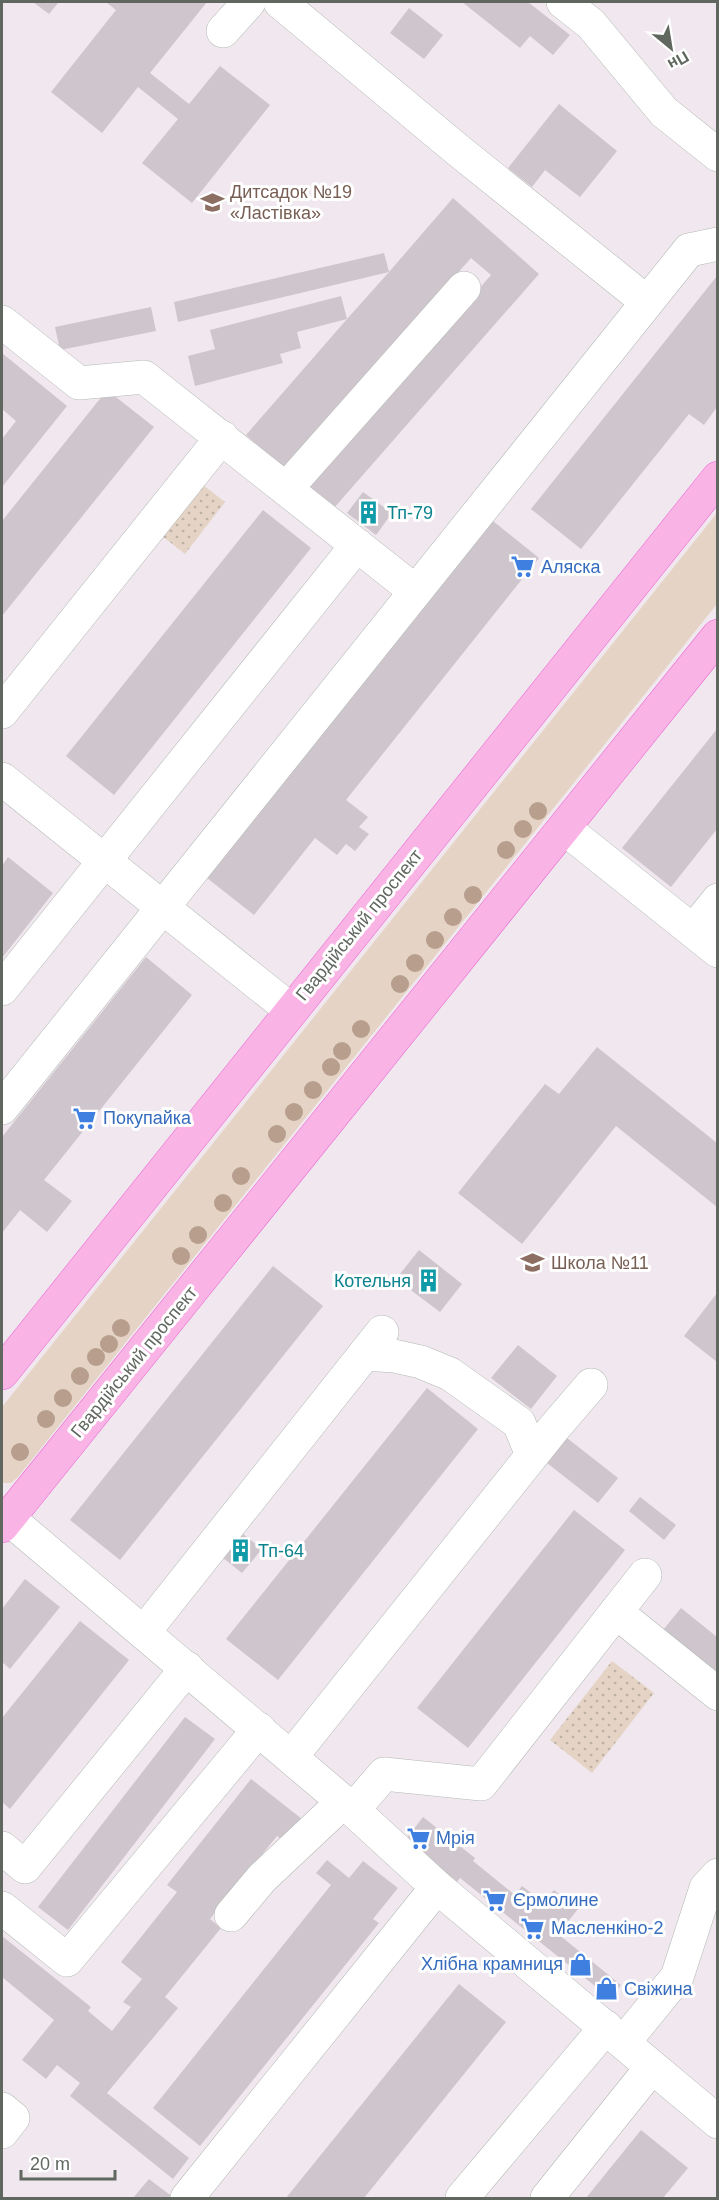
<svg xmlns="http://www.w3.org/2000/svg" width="719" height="2200" font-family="Helvetica,sans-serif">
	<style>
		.green { fill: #e5d4c6 }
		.park { fill: url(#park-dots) }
		.building { fill: #cec6cc }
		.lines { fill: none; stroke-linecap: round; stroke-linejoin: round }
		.minor-casing { stroke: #b3b9b3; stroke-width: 34 }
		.major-casing { stroke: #e968d3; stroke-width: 34 }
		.minor { stroke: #fff; stroke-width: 33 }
		.major { stroke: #fab3e5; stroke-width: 33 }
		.tree { fill: #b79e8d }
		.labels { text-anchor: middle; stroke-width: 6; stroke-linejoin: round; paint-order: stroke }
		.education-label { font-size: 18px; fill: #785e54; stroke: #fff; text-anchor: start }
		.culture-label { font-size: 18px; fill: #0d838f; stroke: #fff; text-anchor: start }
		.shop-label { font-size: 18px; fill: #366cbe; stroke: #fff; text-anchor: start }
		.street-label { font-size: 18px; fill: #5f675f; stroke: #fff }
	</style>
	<defs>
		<pattern id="park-dots" width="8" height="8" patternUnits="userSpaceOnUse" patternTransform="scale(1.5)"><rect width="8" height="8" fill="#e5d4c6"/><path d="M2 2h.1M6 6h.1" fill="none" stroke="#bdb0a4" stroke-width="1.8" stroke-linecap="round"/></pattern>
	</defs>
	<rect width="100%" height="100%" fill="#f0e8ee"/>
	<path class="green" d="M717,513V604L18,1477L11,1483H2V1407Z"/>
	<g class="park">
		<path d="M203,485L225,502L185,554L162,536Z"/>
		<path d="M612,1661L654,1693L592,1773L550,1740Z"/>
	</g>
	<g class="building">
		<path d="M33,2H59L49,14Z"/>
		<path d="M106,2H207L150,73L189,104L220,66L270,105L192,203L142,163L178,119L138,87L102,133L51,92L116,10Z"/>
		<path d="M462,2H528L570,35L553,55L530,36L520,48Z"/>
		<path d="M409,8L443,35L424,59L390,33Z"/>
		<path d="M559,104L617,151L580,197L545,170L532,187L508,168Z"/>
		<path d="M453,198L539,274L334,508L307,485L491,275L471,258L285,469L246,435L347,319L297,332L301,348L280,354L283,363L195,386L188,356L215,349L210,330L341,296L347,319L389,272L178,322L174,302L384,253L389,272Z"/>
		<path d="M717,276V407L704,425L689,414L581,549L531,509Z"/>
		<path d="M151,307L156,331L60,350L55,327Z"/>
		<path d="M2,353L67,406L2,487V439L16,421L2,409Z"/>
		<path d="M107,390L154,427L2,616V521Z"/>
		<path d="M363,492L392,513L376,535L347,513Z"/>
		<path d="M263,510L311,548L114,795L66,756Z"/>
		<path d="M493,521L539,558L346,800L368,817L359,827L369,834L355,851L346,844L337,855L315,838L254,915L207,878Z"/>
		<path d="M717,729V829L671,887L622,848Z"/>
		<path d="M8,857L53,893L2,958V866Z"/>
		<path d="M146,957L192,995L44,1180L72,1201L47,1232L20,1210L2,1233V1137Z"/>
		<path d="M597,1047L717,1143V1207L616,1126L522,1244L458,1193L545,1084L559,1094Z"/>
		<path d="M419,1250L462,1284L440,1312L396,1279Z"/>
		<path d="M273,1266L323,1306L120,1560L70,1520Z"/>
		<path d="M717,1293V1362L684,1336Z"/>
		<path d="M518,1345L557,1376L531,1409L491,1378Z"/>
		<path d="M427,1388L478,1429L278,1680L226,1639Z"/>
		<path d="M567,1438L618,1478L598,1503L547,1463Z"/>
		<path d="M640,1497L676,1525L664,1540L629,1511Z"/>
		<path d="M574,1510L625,1550L468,1748L417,1708Z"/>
		<path d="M237,1529L262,1549L242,1573L218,1554Z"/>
		<path d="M25,1579L60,1607L10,1669L2,1662V1609Z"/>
		<path d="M681,1608L717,1637V1673L663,1630Z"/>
		<path d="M80,1621L129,1660L10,1809L2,1802V1718Z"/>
		<path d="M185,1717L215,1739L68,1930L38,1907Z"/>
		<path d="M251,1779L307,1823L289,1845L277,1836L210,1919L221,1928L165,1997L178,2008L107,2093L189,2158L173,2179L70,2096L80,2083L57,2065L46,2079L22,2060L54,2020L2,1977V1936L91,2007L88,2011L112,2031L131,2007L123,2002L142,1979L121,1962L177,1892L167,1885Z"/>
		<path d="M423,1817L475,1858L473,1861L515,1895L522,1886L543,1902L554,1890L578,1909L558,1934L621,1985L610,1998L460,1878L451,1889L400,1847Z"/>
		<path d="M327,1860L349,1878L363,1861L398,1888L373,1919L379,1923L200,2146L153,2108L331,1885L316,1873Z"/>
		<path d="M459,1984L506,2022L364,2198H286Z"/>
		<path d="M641,2130L688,2168L663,2198H586Z"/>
		<path d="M149,2179L174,2198H133Z"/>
	</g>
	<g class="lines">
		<defs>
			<g id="minor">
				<path d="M280,2L459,151L647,302"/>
				<path d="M563,2L591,24L664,112L718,155"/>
				<path d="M223,31L249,2"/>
				<path d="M2,322L79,383L144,377L415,591"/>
				<path d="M286,489L464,288"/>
				<path d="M2,712L222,437"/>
				<path d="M2,779L291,1010"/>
				<path d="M564,828L693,931L718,900"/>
				<path d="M693,931L718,951"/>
				<path d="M2,989L357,545"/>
				<path d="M2,1108L689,250L718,244"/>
				<path d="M365,1354L394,1356L421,1362L450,1374L519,1423L532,1455"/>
				<path d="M8,1518L353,1810L437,1887L718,2122"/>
				<path d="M616,1612L718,1694"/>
				<path d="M144,1632L382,1332"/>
				<path d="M291,1757L554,1428L591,1385"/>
				<path d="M353,1810L384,1774L481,1784L645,1575"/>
				<path d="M2,1848L25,1867L187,1668"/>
				<path d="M2,1908L67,1960L259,1729"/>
				<path d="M231,1915L262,1878L343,1802"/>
				<path d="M624,2042L677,1977L706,1888L718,1875"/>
				<path d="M2,2109L13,2118L2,2132"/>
				<path d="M187,2198L437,1887"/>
				<path d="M462,2198L606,2027"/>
				<path d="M547,2198L652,2067"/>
			</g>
			<g id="major">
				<path d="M2,1373L718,478"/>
				<path d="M2,1526L718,636"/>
			</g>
		</defs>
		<use href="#minor" class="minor-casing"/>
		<use href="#major" class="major-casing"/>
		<use href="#minor" class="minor"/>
		<use href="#major" class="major"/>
	</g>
	<g class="tree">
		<circle cx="538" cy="811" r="9"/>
		<circle cx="523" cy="829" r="9"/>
		<circle cx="506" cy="850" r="9"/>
		<circle cx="473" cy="895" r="9"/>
		<circle cx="453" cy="917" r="9"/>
		<circle cx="435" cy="940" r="9"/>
		<circle cx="415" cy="963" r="9"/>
		<circle cx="400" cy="984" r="9"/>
		<circle cx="361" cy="1029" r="9"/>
		<circle cx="342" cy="1051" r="9"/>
		<circle cx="331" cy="1067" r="9"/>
		<circle cx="313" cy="1090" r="9"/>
		<circle cx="294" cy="1112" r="9"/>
		<circle cx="277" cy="1134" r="9"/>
		<circle cx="241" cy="1176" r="9"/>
		<circle cx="223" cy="1203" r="9"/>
		<circle cx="198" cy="1235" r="9"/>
		<circle cx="181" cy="1256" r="9"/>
		<circle cx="121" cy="1328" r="9"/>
		<circle cx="109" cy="1344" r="9"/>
		<circle cx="96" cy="1357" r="9"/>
		<circle cx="80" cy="1376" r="9"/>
		<circle cx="63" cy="1398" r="9"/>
		<circle cx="46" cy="1419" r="9"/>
		<circle cx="20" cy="1452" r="9"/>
	</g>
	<defs>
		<symbol id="school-bare" viewBox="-9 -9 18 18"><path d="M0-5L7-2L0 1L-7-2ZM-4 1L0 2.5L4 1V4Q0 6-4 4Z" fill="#8d6e63" stroke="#fff" stroke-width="2.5" paint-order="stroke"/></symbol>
		<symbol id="building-bare" viewBox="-9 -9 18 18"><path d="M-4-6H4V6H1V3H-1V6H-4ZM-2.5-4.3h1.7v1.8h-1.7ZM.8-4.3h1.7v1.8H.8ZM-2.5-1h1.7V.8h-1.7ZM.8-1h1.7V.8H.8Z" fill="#0f9aa8" stroke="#fff" stroke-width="2.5" paint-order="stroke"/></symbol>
		<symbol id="supermarket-bare" viewBox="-9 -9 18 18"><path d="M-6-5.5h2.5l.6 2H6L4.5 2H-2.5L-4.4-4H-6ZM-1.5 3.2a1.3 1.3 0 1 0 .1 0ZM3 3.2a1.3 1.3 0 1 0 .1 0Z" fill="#3f7fe0" stroke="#fff" stroke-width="2.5" paint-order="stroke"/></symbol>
		<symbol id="shop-bare" viewBox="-9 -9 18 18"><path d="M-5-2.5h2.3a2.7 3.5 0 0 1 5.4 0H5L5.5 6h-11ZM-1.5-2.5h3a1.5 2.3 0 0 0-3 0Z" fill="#3f7fe0" stroke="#fff" stroke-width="2.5" paint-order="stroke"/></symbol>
	</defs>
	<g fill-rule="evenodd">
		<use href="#school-bare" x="196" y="186" width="33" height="33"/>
		<use href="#building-bare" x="352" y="496" width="33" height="33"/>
		<use href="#supermarket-bare" x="506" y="550" width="33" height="33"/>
		<use href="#supermarket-bare" x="68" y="1102" width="33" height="33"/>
		<use href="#school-bare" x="516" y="1246" width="33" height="33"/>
		<use href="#building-bare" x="412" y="1264" width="33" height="33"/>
		<use href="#building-bare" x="224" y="1534" width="33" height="33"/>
		<use href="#supermarket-bare" x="402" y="1822" width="33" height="33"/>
		<use href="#supermarket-bare" x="478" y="1884" width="33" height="33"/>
		<use href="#supermarket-bare" x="516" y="1912" width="33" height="33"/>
		<use href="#shop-bare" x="564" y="1948" width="33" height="33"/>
		<use href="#shop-bare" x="590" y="1972" width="33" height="33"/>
	</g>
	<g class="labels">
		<g class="education-label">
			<text x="230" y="198">Дитсадок №19<tspan x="230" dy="21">«Ластівка»</tspan></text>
			<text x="551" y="1269">Школа №11</text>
		</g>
		<g class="culture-label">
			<text x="387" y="519">Тп-79</text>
			<text x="411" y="1287" text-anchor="end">Котельня</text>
			<text x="258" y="1557">Тп-64</text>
		</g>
		<g class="shop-label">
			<text x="541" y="573">Аляска</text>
			<text x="103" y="1124">Покупайка</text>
			<text x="436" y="1844">Мрія</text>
			<text x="513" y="1906">Єрмолине</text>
			<text x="551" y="1934">Масленкіно-2</text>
			<text x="563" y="1970" text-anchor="end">Хлібна крамниця</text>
			<text x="624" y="1995">Свіжина</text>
		</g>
		<g class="street-label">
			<text transform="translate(359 925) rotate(-51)" y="6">Гвардійський проспект</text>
			<text transform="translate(134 1362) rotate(-51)" y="6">Гвардійський проспект</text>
		</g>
	</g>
	<rect width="719" height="2200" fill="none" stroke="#5f675f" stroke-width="6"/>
	<g transform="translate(671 48) rotate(150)" stroke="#ffffff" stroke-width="4.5" paint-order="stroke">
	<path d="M0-4.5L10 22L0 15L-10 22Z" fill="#5f675f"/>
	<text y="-9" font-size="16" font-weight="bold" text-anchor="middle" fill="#5f675f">Пн</text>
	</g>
	<path d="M21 2170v9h94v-9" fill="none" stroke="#5f675f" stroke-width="3"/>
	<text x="30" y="2170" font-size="18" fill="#5f675f" stroke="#ffffff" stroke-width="4.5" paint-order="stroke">20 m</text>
</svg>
